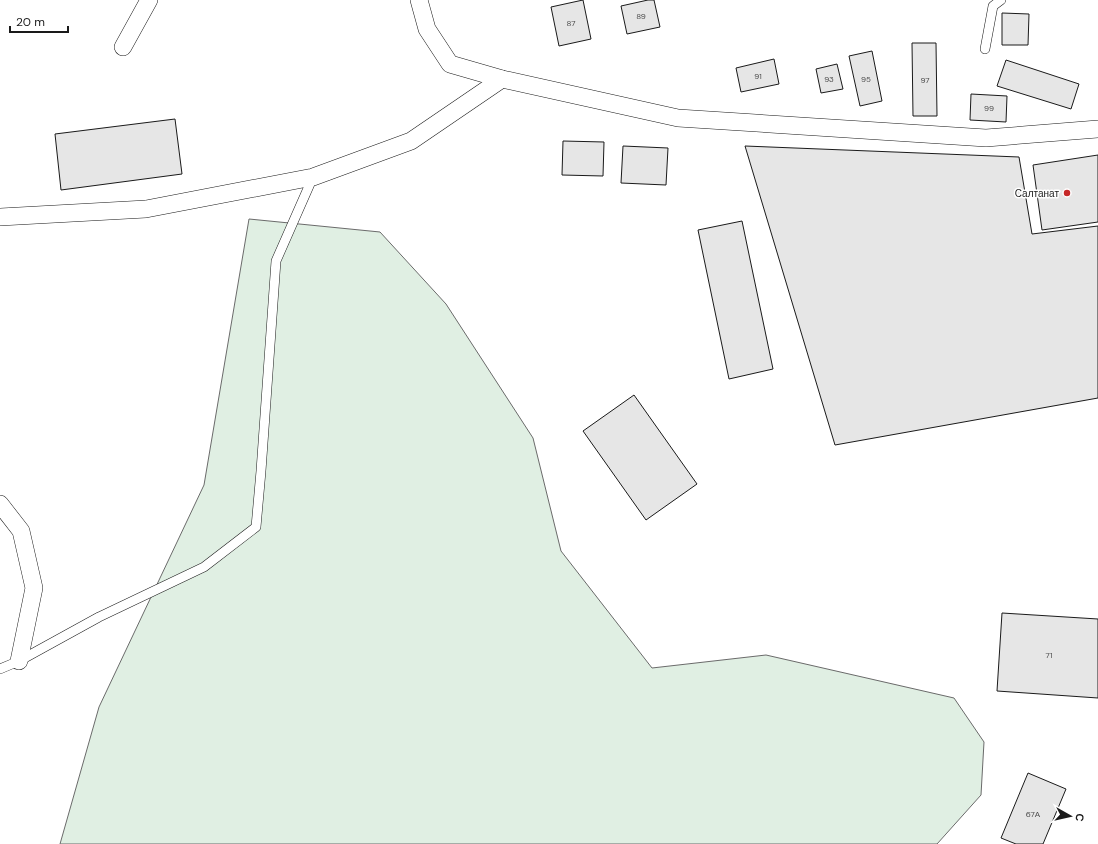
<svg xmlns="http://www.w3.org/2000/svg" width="1098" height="844" font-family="'DM Sans',sans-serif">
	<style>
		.green { fill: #e0efe3; stroke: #6a6a6a }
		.building { fill: #e6e6e6; stroke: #1a1a1a }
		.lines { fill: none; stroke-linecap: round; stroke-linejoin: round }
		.lane-casing { stroke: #1a1a1a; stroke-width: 10 }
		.street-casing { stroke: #1a1a1a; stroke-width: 18 }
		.lane { stroke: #fff; stroke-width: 9 }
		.street { stroke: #fff; stroke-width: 17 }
		.poi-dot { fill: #c62828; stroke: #fff; stroke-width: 1.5 }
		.labels { text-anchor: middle; stroke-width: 3; stroke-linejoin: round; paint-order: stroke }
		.number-label { font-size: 8px; fill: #4d4d4d }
		.poi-label { font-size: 10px; fill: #1a1a1a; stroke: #fff; text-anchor: end }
	</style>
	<rect width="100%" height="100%" fill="#fff"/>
	<path class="green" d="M249,219L380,232L446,304L533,438L561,551L652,668L766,655L954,698L984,742L981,795L937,844H60L99,707L204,485Z"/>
	<g class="building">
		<path d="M583,0L591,39L559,46L551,7Z"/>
		<path d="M648,0H654L660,27L627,34L621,6Z"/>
		<path d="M1002,13L1029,14L1028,45H1002Z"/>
		<path d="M912,43H936L937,116H913Z"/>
		<path d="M872,51L882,101L860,106L849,56Z"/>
		<path d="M774,59L779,84L741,92L736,68Z"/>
		<path d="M1006,60L1079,84L1071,109L997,86Z"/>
		<path d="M837,64L843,89L821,93L816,69Z"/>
		<path d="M971,94L1007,96L1006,122L970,120Z"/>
		<path d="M175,119L182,174L61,190L55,134Z"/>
		<path d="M563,141L604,142L603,176L562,175Z"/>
		<path d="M623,146L668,148L666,185L621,183Z"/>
		<path d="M745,146L1019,157L1032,234L1098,226V398L835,445Z"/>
		<path d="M1098,155V222L1042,230L1033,165Z"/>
		<path d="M742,221L773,369L729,379L698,230Z"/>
		<path d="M634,395L697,484L646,520L583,431Z"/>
		<path d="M1002,613L1098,619V698L997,691Z"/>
		<path d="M1028,773L1066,789L1043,844H1016L1001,838Z"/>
	</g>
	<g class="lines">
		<defs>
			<g id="lane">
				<path d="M985,49L993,6L1001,0"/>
				<path d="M0,669L19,661L99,617L204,567L256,527L261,471L276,261L313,177"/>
			</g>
			<g id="street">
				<path d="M419,0L427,29L450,64L502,79L678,118L986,138L1098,129"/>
				<path d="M123,47L149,0"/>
				<path d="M0,217L146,209L313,177L411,141L502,79"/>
				<path d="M0,504L21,531L34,588L19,661"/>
			</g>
		</defs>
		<use href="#lane" class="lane-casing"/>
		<use href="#street" class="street-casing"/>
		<use href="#lane" class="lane"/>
		<use href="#street" class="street"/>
	</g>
	<circle class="poi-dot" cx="1067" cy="193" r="4"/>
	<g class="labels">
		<g class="number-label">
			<text x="641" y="19">89</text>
			<text x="571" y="26">87</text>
			<text x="758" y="79">91</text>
			<text x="829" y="82">93</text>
			<text x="866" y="82">95</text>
			<text x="925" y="83">97</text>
			<text x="989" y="111">99</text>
			<text x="1049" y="658">71</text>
			<text x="1033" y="817">67А</text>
		</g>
		<g class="poi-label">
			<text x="1059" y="197">Салтанат</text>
		</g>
	</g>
	<g transform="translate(1070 816) rotate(98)" stroke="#ffffff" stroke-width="3" paint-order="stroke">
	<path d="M0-3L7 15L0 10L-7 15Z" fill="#1a1a1a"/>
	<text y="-6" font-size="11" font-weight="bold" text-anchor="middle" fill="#1a1a1a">С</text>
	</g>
	<path d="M10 26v6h58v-6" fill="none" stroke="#1a1a1a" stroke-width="2"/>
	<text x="16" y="26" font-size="12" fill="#1a1a1a" stroke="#ffffff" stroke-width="3" paint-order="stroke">20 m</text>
</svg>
